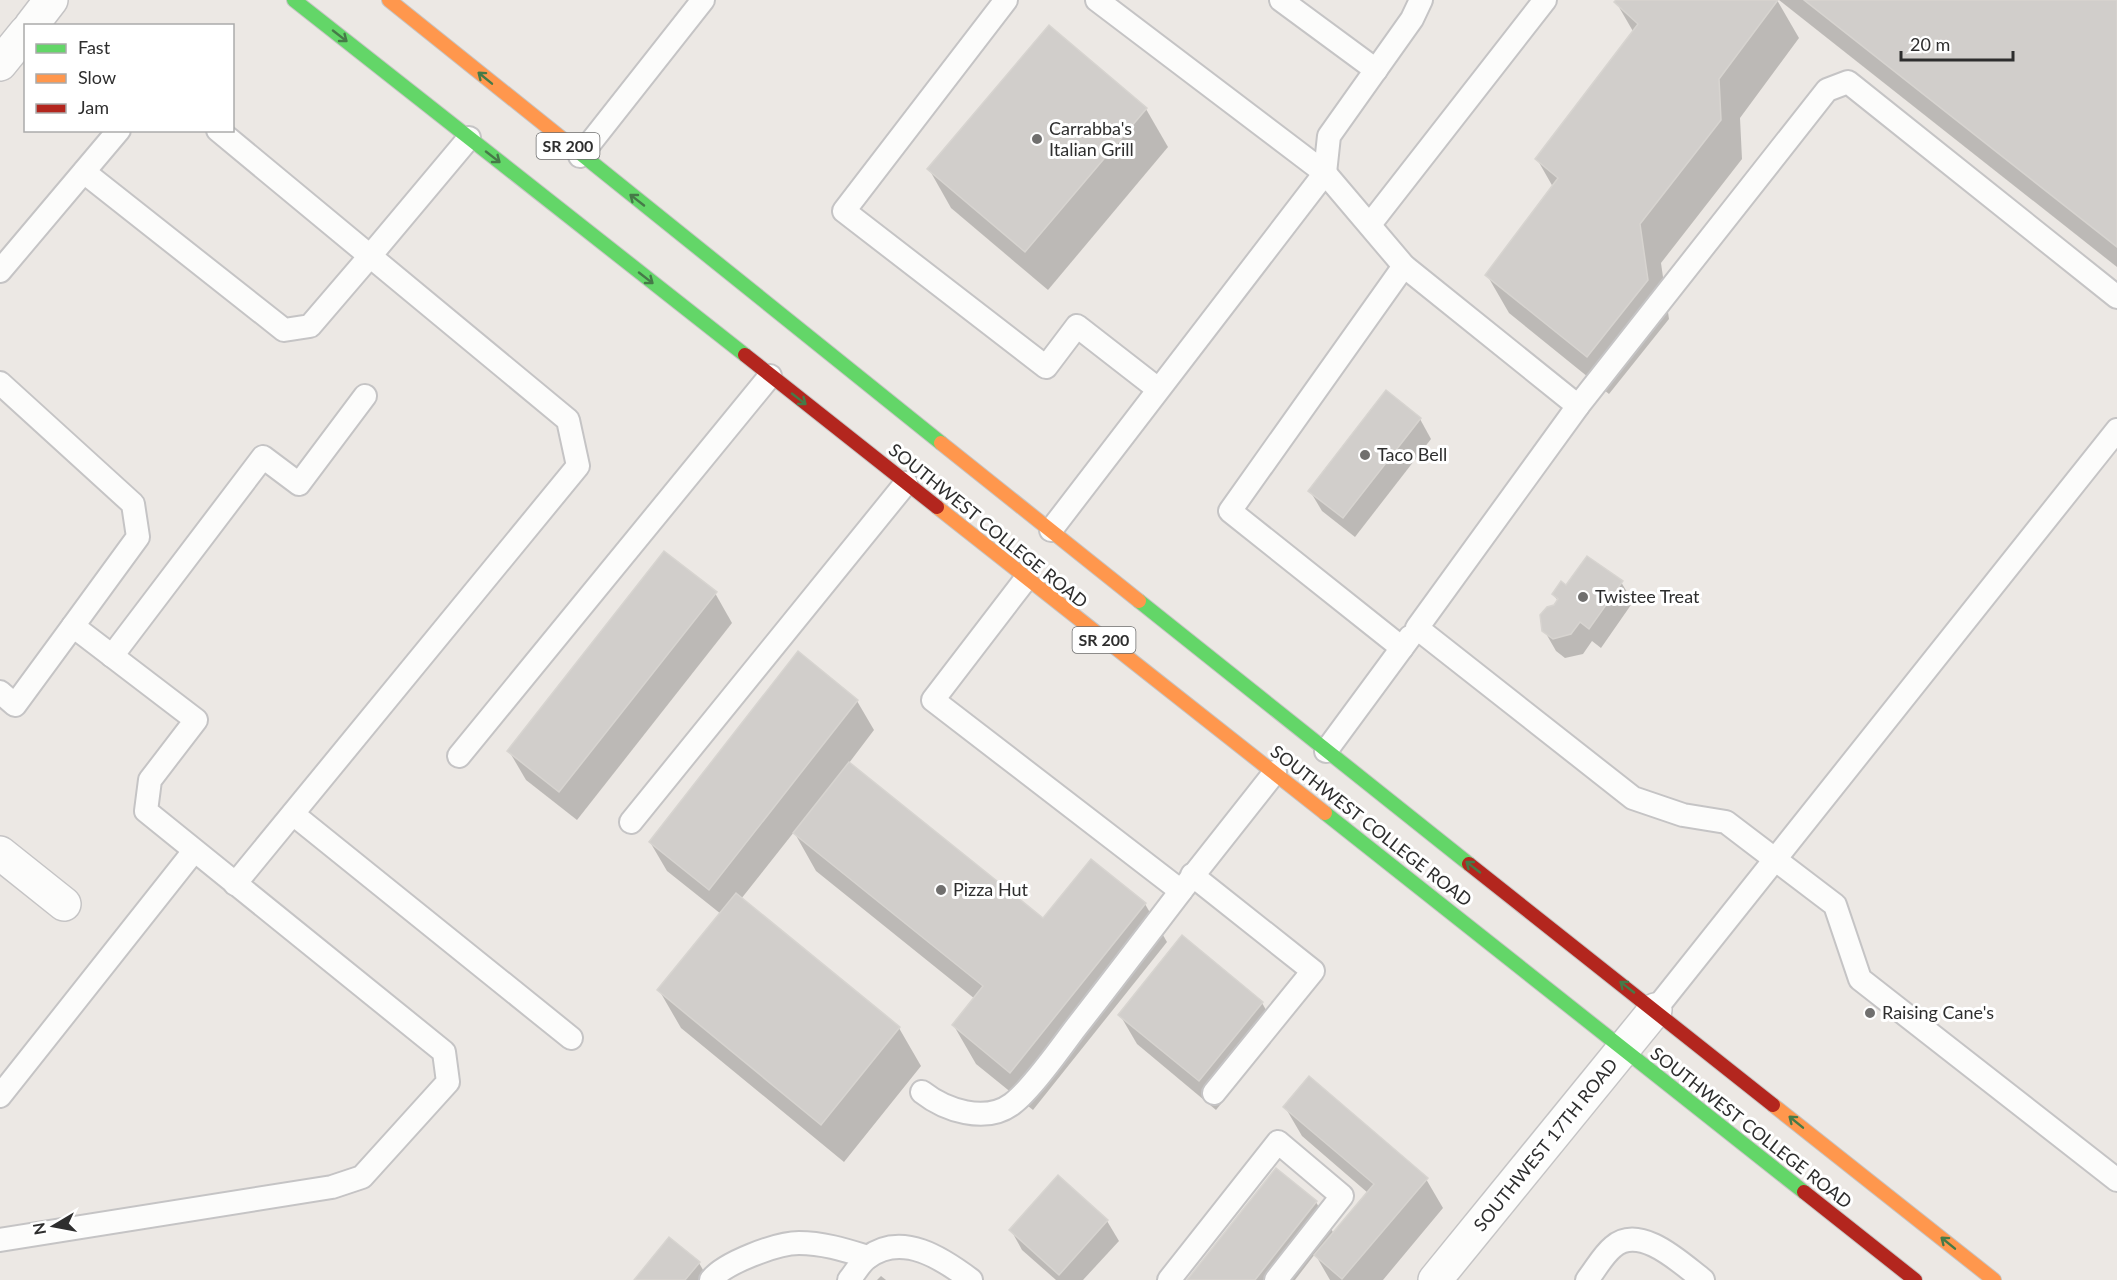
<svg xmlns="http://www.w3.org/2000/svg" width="2117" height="1280" font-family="Lato,sans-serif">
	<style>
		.shadow { fill: #0003 }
		.building { fill: #d1cecb; stroke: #d7d4d0; stroke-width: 1.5 }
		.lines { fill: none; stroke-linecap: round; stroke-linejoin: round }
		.lane-casing { stroke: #c5c4c5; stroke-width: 26 }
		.street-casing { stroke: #c5c4c5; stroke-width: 36 }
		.fast-casing { stroke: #c6c5c4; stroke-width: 16 }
		.slow-casing { stroke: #c6c5c4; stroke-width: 16 }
		.jam-casing { stroke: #c6c5c4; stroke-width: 16 }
		.lane { stroke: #fcfcfb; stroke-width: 22 }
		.street { stroke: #fcfcfb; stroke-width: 33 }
		.fast { stroke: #63d668; stroke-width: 14 }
		.slow { stroke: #ff974d; stroke-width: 14 }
		.jam { stroke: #b3261e; stroke-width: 14 }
		.oneway { stroke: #467a48 }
		.poi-dot { fill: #706f6e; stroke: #fff; stroke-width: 2 }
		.labels { text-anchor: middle; stroke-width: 6; stroke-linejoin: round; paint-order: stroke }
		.shield { fill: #fff; stroke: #6d6d6d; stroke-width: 1.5 }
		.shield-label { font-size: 16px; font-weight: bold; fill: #2e2e2e }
		.poi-label { font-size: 18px; fill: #2e2e2e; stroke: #fff; text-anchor: start }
		.street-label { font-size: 18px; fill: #2e2e2e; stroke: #fff }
	</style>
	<rect width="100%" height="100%" fill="#ece8e4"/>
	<g class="shadow">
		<path d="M1618,0H1777L1799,38L1740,118L1742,159L1661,263L1669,319L1609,394L1509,313L1487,275L1553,187L1537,159L1634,33L1616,2Z"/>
		<path d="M1779,0H2117V267Z"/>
		<path d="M1146,109L1168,147L1048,290L951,208L929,169Z"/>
		<path d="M1420,419L1431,439L1355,537L1322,511L1310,491Z"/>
		<path d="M1621,582L1633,602L1601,648L1592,641L1583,654L1565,658L1556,651L1544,630L1542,616L1558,601L1553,594L1566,587Z"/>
		<path d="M715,593L732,623L577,820L526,780L509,751Z"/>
		<path d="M857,701L874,730L849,763L1043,920L1145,904L1167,942L1033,1110L976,1064L954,1026L975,999L816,871L794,832L741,899L899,1028L921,1066L844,1162L681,1028L659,990L721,914L667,871L650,842Z"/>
		<path d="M1262,1003L1279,1032L1216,1110L1137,1044L1120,1015Z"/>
		<path d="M1285,1107L1426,1179L1443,1208L1383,1280H1330L1315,1254L1295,1280H1189L1277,1170L1316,1202L1334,1234L1368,1193L1302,1136Z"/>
		<path d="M1107,1221L1119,1241L1083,1280H1056L1022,1250L1011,1230Z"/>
		<path d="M699,1263L709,1280H636Z"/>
		<path d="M881,1276L886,1280H877Z"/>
	</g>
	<g class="building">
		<path d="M1616,0H1778L1719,79L1721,120L1640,224L1648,280L1587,357L1485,275L1558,178L1535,159L1638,24L1614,2Z"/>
		<path d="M1804,0H2117V247Z"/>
		<path d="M1049,25L1147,108L1025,252L927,169Z"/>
		<path d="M1386,390L1421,418L1343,518L1308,491Z"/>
		<path d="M664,551L717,592L559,792L507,751Z"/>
		<path d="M1587,556L1623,581L1589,629L1580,622L1571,634L1553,639L1542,631L1540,615L1547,607L1554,605L1558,599L1552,594L1561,581L1566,585Z"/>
		<path d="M798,651L858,700L709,890L649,842Z"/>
		<path d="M849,762L1043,918L1091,859L1146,903L1010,1073L952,1025L983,986L793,833Z"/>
		<path d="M736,893L900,1027L821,1125L657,990Z"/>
		<path d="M1182,935L1263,1002L1199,1081L1118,1015Z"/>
		<path d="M1309,1076L1428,1178L1342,1279L1314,1255L1374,1184L1283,1107Z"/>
		<path d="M1276,1168L1317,1201L1255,1280H1187Z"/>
		<path d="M1058,1175L1108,1220L1059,1275L1009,1230Z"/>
		<path d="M669,1237L700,1262L685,1280H634Z"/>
	</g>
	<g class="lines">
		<defs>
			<g id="lane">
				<path d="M1006,0L844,211L1046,367L1077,326L1158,389"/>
				<path d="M1097,0L1325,173"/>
				<path d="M1281,0L1376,70"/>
				<path d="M218,130L370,256L469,138"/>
				<path d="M580,156L703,0"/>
				<path d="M84,172L284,330L310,326L370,256L568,420L578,466L235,884"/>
				<path d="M1325,173L1329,136L1412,19L1421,0"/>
				<path d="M1371,223L1545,0"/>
				<path d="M0,271L119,130"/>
				<path d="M0,383L133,504L138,537L73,626"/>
				<path d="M1578,406L1827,90L1848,82L2117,297"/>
				<path d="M1051,530L1325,173L1404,266L1578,406L1417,628L1633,798L1683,815L1726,822L1835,905L1860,979L2117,1180"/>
				<path d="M1025,580L933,700L1181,891L1275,772"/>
				<path d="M1402,648L1230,511L1404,266"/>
				<path d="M112,656L263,457L299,484L365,396"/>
				<path d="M0,692L15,705L73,626L196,720L150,780L146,811L444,1052L448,1082L362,1177L332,1187L0,1240"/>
				<path d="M1326,751L1410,637"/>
				<path d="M459,756L770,376"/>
				<path d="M293,814L571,1038"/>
				<path d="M631,822L906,483"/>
				<path d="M1192,875L1313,971L1214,1093"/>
				<path d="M1655,1010L2117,430"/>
				<path d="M922,1092C945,1110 985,1124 1012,1104C1030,1091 1060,1049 1074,1030C1110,984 1145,938 1181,891"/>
				<path d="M0,1096L194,851"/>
				<path d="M711,1280C724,1263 777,1243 799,1243C823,1243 845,1250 868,1257"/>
				<path d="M849,1280C855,1273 860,1263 867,1258C902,1231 943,1259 971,1280"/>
				<path d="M1169,1280L1278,1142L1342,1196L1276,1280"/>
				<path d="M1587,1280C1595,1270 1603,1255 1613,1247C1640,1223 1682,1264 1703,1280"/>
			</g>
			<g id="street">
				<path d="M31,26L51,0"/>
				<path d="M0,64L26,32"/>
				<path d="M0,853L64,904"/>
				<path d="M1435,1280L1655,1010"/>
			</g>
			<g id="fast">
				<path d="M294,0L745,355"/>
				<path d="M575,149L941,443"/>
				<path d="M1139,601L1469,864"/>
				<path d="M1325,813L1804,1192"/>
			</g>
			<g id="slow">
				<path d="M389,0L575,149"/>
				<path d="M941,443L1139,601"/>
				<path d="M937,507L1325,813"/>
				<path d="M1773,1105L1994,1280"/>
			</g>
			<g id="jam">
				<path d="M745,355L937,507"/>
				<path d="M1469,864L1773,1105"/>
				<path d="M1804,1192L1915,1280"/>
			</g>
		</defs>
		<use href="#lane" class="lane-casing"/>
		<use href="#street" class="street-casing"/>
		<use href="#fast" class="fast-casing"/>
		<use href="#slow" class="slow-casing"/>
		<use href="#jam" class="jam-casing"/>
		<use href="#lane" class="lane"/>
		<use href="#street" class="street"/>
		<use href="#fast" class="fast"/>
		<use href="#slow" class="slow"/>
		<use href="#jam" class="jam"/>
	</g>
	<defs><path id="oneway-shaft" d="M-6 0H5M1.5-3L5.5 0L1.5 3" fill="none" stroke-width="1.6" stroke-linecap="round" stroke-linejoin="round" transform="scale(1.5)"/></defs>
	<g class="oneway">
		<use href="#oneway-shaft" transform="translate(340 36) rotate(38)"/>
		<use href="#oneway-shaft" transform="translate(485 78) rotate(-141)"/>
		<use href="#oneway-shaft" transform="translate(493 157) rotate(38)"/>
		<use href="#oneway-shaft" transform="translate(637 200) rotate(-142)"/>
		<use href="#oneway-shaft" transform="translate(646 278) rotate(38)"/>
		<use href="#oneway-shaft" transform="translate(799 399) rotate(38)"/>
		<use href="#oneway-shaft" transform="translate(1473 867) rotate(-142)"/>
		<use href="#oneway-shaft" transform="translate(1627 987) rotate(-142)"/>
		<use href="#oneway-shaft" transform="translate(1796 1122) rotate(-141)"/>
		<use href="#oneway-shaft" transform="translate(1948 1243) rotate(-141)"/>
	</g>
	<g class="poi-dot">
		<circle cx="1037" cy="139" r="6"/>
		<circle cx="1365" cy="455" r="6"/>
		<circle cx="1583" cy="597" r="6"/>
		<circle cx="941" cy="890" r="6"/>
		<circle cx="1870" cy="1013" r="6"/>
	</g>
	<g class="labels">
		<g class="shield">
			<rect x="536.5" y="133" width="63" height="26" rx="4.5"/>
			<rect x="1072.5" y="627" width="63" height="26" rx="4.5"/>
		</g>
		<g class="shield-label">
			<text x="568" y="152">SR 200</text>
			<text x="1104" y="646">SR 200</text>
		</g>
		<g class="poi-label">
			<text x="1049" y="135">Carrabba's<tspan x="1049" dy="21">Italian Grill</tspan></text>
			<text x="1377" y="461">Taco Bell</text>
			<text x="1595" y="603">Twistee Treat</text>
			<text x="953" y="896">Pizza Hut</text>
			<text x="1882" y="1019">Raising Cane's</text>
		</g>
		<g class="street-label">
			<text transform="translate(988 526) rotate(39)" y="6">SOUTHWEST COLLEGE ROAD</text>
			<text transform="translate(1371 826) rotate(38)" y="6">SOUTHWEST COLLEGE ROAD</text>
			<text transform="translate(1751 1128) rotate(38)" y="6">SOUTHWEST COLLEGE ROAD</text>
			<text transform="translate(1546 1145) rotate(-51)" y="6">SOUTHWEST 17TH ROAD</text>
		</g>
	</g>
	<rect x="24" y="24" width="210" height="108" fill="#ffffff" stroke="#ababab" stroke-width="1.5"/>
	<rect x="36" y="44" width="30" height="9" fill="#63d668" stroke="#ababab" stroke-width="1.5"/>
	<text x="78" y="54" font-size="18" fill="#2e2e2e">Fast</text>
	<rect x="36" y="74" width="30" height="9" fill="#ff974d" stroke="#ababab" stroke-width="1.5"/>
	<text x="78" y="84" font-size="18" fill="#2e2e2e">Slow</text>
	<rect x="36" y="104" width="30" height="9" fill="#b3261e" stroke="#ababab" stroke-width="1.5"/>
	<text x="78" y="114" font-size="18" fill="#2e2e2e">Jam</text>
	<g transform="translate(54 1226) rotate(260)" stroke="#ffffff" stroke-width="4.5" paint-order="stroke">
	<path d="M0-4.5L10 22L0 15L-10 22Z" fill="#2e2e2e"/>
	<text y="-9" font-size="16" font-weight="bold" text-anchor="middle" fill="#2e2e2e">N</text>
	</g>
	<path d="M1901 51v9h112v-9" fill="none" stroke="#2e2e2e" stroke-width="3"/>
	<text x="1910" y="51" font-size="18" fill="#2e2e2e" stroke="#ffffff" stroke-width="4.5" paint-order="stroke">20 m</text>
</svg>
